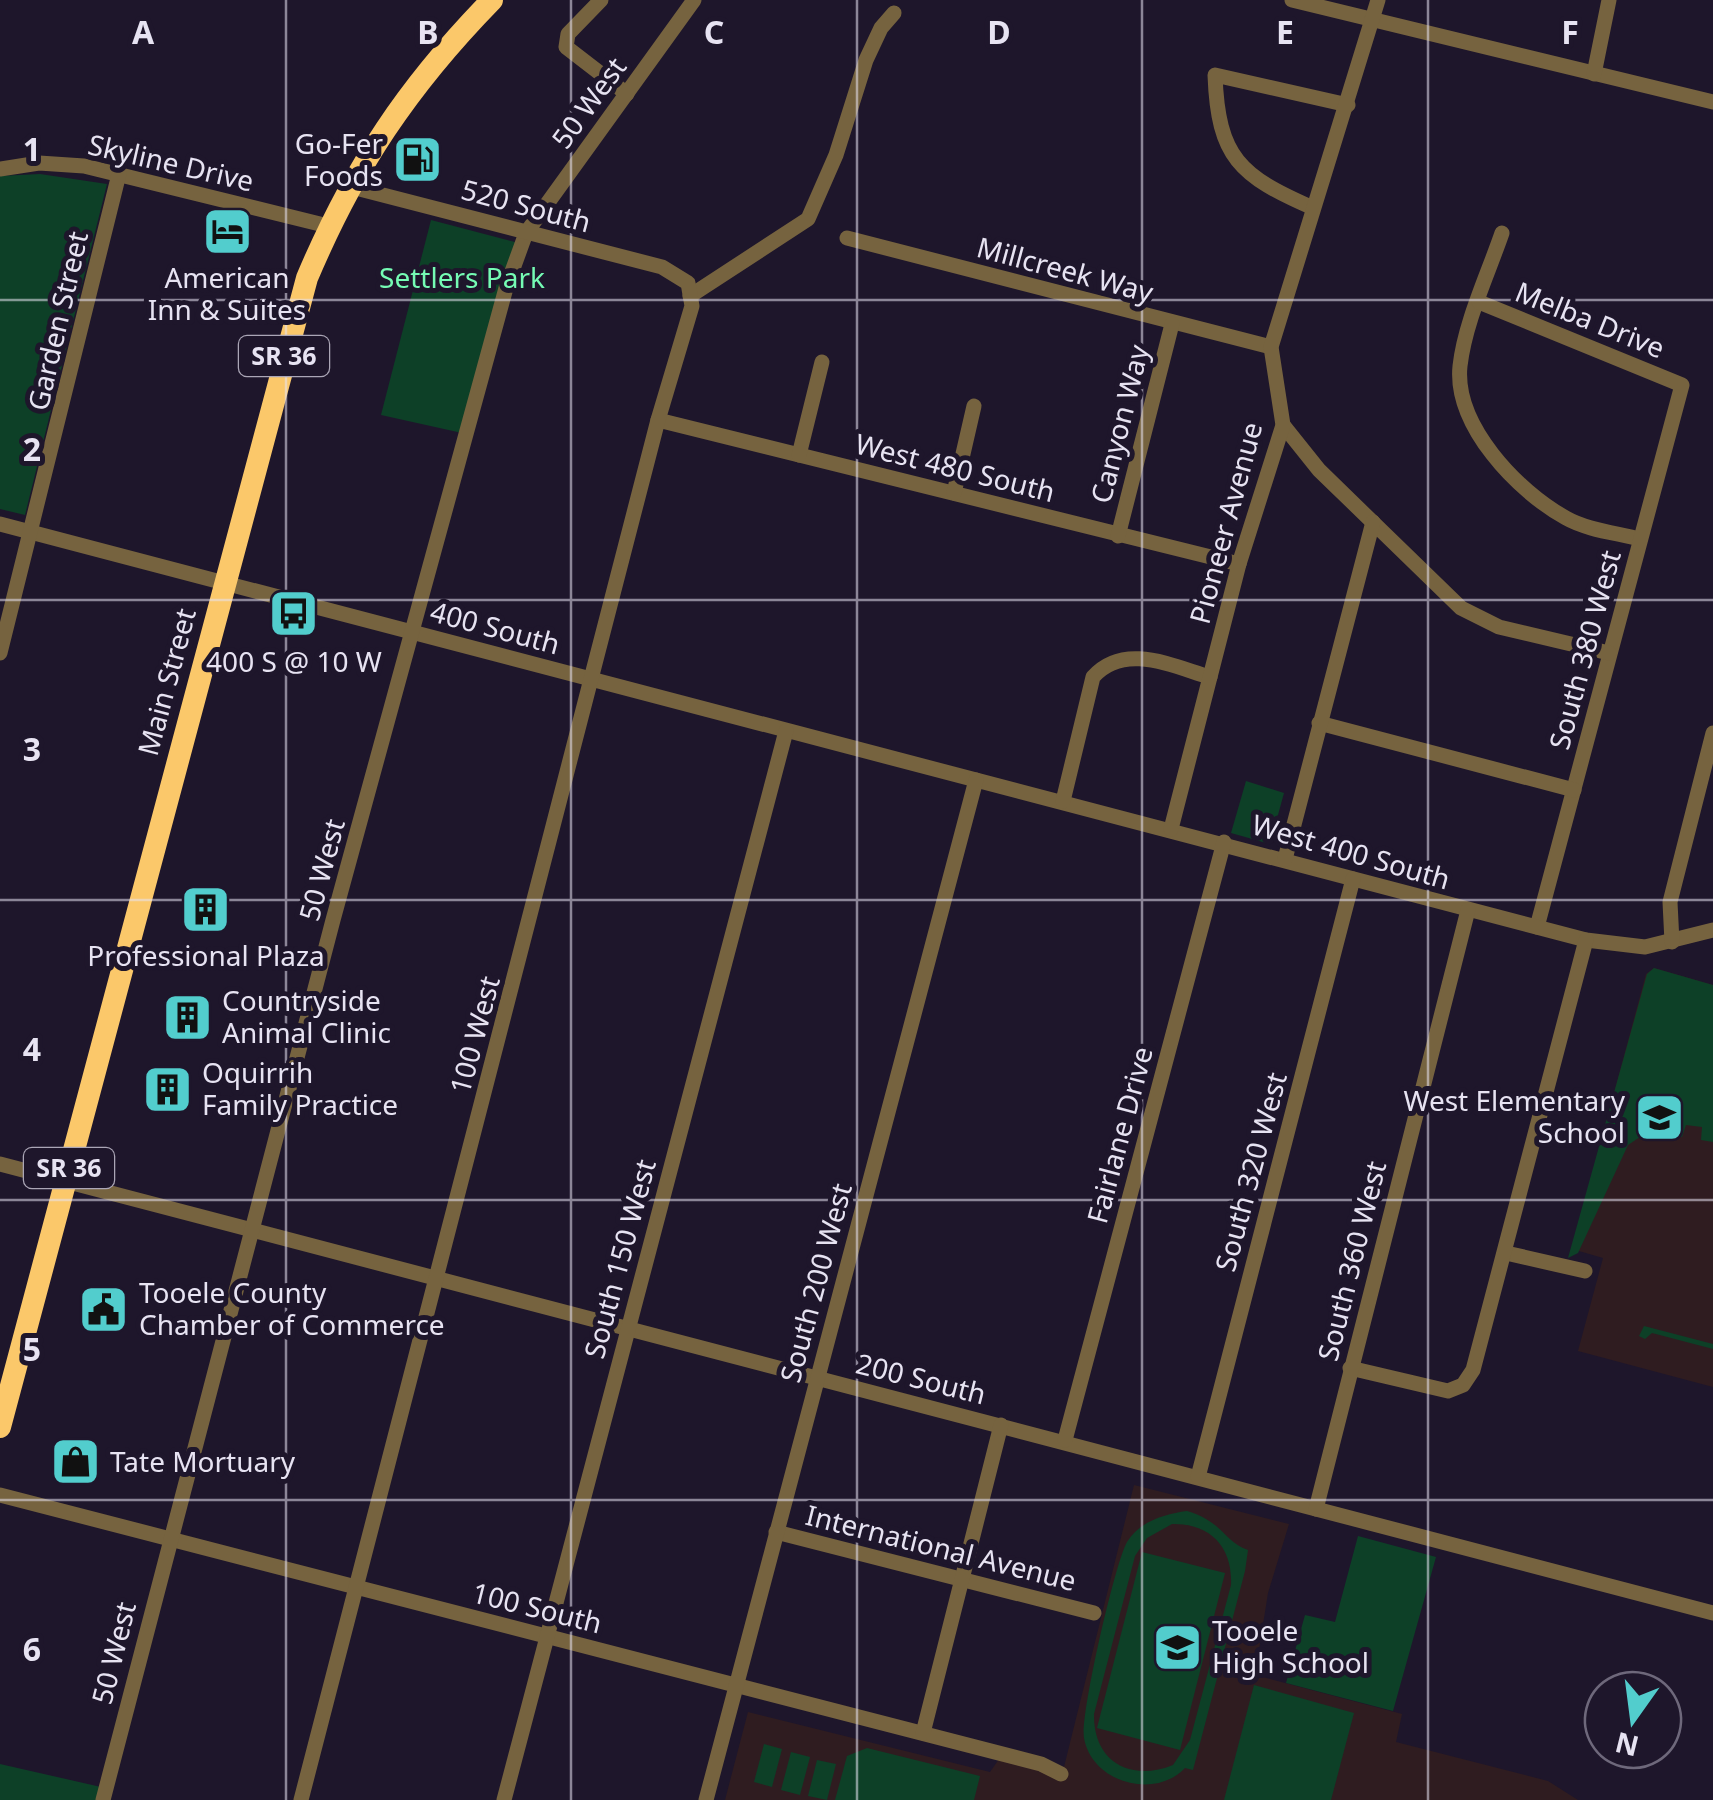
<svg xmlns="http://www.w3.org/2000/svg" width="1713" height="1800" font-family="'Noto Sans',sans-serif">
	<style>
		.education { fill: #2f1c20 }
		.green { fill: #0d4027; fill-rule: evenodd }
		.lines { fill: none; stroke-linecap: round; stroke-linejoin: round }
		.minor { stroke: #76633f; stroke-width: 15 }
		.highway { stroke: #fbc86a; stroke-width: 22 }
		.grid { fill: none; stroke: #e7e3f2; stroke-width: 2.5; stroke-opacity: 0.55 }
		.labels { text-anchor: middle; stroke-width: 10; stroke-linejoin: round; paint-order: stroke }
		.shield { fill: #1e162b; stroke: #aba6b6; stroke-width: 2.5 }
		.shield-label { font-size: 25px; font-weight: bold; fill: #e7e3f2 }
		.street-label { font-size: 28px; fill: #e7e3f2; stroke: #1e162b }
		.poi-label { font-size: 28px; fill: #e7e3f2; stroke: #1e162b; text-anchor: start }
		.park-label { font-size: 28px; fill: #75fbb4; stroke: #1e162b }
		.grid-label { font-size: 32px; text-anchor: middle; font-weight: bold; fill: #e7e3f2; stroke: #1e162b; stroke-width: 10; stroke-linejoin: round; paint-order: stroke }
	</style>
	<rect width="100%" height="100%" fill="#1e162b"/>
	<g class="education">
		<path d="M1654,968L1713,985V1387L1578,1351L1603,1258L1572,1249L1646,974Z"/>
		<path d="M1134,1485L1289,1524L1268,1593L1255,1675L1402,1714L1396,1742L1548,1781L1578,1800H725L748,1712L990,1772L1004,1752L1064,1767Z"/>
	</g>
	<g class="green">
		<path d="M40,174L107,184L25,515L0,509V176Z"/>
		<path d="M431,220L519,243L462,433L381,415Z"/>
		<path d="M1246,781L1284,793L1270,844L1231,833Z"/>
		<path d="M1654,968L1713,985V1142L1701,1140L1702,1127L1686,1125L1682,1137L1643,1135L1628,1145L1578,1253L1568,1258L1647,974Z"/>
		<path d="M1644,1326L1713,1344V1349L1652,1333L1645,1339L1639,1336Z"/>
		<path d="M1187,1511C1224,1522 1224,1542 1248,1550L1245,1571L1193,1770L1185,1768C1155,1800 1092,1783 1084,1738C1080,1715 1115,1563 1127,1542C1140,1521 1165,1514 1187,1511ZM1172,1524C1210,1523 1233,1547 1231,1585L1190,1740L1173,1765C1132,1782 1093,1763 1094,1714L1135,1556L1147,1538Z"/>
		<path d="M1358,1536L1436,1557L1393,1711L1286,1683L1305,1615L1335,1622Z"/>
		<path d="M1142,1552L1225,1573L1180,1750L1097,1728Z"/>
		<path d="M1254,1685L1354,1713L1331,1800H1224Z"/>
		<path d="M764,1744L782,1749L772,1787L754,1782Z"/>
		<path d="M867,1748L980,1776L974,1800H835L847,1756Z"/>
		<path d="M791,1752L810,1757L800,1795L781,1790Z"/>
		<path d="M817,1760L836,1764L827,1800L808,1796Z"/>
		<path d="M0,1764L101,1787L97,1800H0Z"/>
	</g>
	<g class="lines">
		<g class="minor">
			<path d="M601,0L568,34L566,47L627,94"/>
			<path d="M1292,0L1713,102"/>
			<path d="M1594,74L1609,0"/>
			<path d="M0,169L39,163L84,166L328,226"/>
			<path d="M1313,208C1240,176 1218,158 1215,75L1348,105"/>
			<path d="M1502,233C1488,274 1465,322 1460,366C1454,425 1517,491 1566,518C1587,530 1617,533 1640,539"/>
			<path d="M847,238L1271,347"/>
			<path d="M690,296L808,219L836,155L866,60L881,28L894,13"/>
			<path d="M1479,302L1682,385L1537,927"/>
			<path d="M658,420L1239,564"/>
			<path d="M1283,425L1319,470L1461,608L1499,627L1609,653"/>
			<path d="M799,455L822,362"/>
			<path d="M954,493L974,406"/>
			<path d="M0,524L1586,940L1645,947L1713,930"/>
			<path d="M1118,536L1172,324"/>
			<path d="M0,653L119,174"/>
			<path d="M1319,723L1574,790"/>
			<path d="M1063,801L1093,677C1124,642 1172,666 1210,677"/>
			<path d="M1171,829L1239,564L1283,425L1271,347L1378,0"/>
			<path d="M1285,859L1373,522"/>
			<path d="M1672,942L1670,902L1713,733"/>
			<path d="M0,1164L1713,1613"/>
			<path d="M1506,1253L1585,1271"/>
			<path d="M1350,1368L1448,1391L1463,1385L1473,1370L1586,940"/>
			<path d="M1065,1440L1224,842"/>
			<path d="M1198,1477L1353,879"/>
			<path d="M0,1495L1041,1764L1061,1774"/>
			<path d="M1316,1509L1468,910"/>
			<path d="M776,1532L1094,1613"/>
			<path d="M923,1733L1001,1425"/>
			<path d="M103,1800L333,920L506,288L526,233L694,0"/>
			<path d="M301,1800L658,420L692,306L688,283L662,267L348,186"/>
			<path d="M504,1800L786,731"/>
			<path d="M706,1800L976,780"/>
		</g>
		<path class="highway" d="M0,1427L307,278C354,167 407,87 492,0"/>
	</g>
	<path class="grid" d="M286,0V1800M571,0V1800M857,0V1800M1142,0V1800M1428,0V1800M0,300H1713M0,600H1713M0,900H1713M0,1200H1713M0,1500H1713"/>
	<defs>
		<symbol id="fuel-square" viewBox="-11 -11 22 22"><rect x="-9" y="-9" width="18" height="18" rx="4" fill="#52cdcd" stroke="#1e162b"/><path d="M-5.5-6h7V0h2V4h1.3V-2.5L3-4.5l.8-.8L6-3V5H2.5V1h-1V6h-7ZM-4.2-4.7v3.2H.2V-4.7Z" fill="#111"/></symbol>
		<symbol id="hotel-square" viewBox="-11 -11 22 22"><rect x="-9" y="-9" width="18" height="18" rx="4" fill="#52cdcd" stroke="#1e162b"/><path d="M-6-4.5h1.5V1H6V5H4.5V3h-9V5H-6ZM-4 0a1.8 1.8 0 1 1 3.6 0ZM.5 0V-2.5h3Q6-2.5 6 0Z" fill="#111"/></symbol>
		<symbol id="bus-square" viewBox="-11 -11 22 22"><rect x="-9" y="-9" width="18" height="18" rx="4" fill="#52cdcd" stroke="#1e162b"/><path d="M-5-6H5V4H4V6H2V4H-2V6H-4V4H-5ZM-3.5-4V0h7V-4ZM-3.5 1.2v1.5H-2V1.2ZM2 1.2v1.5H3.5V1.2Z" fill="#111"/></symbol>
		<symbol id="building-square" viewBox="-11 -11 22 22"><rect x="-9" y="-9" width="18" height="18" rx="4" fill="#52cdcd" stroke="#1e162b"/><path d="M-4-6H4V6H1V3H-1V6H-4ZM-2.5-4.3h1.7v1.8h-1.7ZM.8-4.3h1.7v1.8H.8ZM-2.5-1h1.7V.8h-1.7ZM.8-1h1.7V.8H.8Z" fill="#111"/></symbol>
		<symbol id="school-square" viewBox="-11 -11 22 22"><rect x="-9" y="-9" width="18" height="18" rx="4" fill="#52cdcd" stroke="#1e162b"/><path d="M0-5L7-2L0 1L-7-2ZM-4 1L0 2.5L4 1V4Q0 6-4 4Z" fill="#111"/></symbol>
		<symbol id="civic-square" viewBox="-11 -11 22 22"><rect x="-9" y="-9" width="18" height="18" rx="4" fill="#52cdcd" stroke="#1e162b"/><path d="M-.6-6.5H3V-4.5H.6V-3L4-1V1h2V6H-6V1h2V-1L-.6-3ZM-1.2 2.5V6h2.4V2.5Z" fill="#111"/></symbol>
		<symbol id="shop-square" viewBox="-11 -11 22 22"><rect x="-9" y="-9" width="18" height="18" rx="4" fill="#52cdcd" stroke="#1e162b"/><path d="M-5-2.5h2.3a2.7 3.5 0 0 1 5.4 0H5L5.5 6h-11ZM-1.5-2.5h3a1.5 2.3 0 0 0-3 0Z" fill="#111"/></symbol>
	</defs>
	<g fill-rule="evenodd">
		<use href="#fuel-square" x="390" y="132" width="55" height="55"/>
		<use href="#hotel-square" x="200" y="204" width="55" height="55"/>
		<use href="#bus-square" x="266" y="586" width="55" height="55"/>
		<use href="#building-square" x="178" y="882" width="55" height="55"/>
		<use href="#building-square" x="160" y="990" width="55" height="55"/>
		<use href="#building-square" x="140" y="1062" width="55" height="55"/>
		<use href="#school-square" x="1632" y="1090" width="55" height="55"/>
		<use href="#civic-square" x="76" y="1282" width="55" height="55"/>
		<use href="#shop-square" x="48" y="1434" width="55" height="55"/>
		<use href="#school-square" x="1150" y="1620" width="55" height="55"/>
	</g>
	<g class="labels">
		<g class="shield">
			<rect x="239" y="336" width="90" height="40" rx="8"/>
			<rect x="24" y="1148" width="90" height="40" rx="8"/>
		</g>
		<g class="shield-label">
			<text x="284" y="365">SR 36</text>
			<text x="69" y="1177">SR 36</text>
		</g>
		<g class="street-label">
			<text transform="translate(589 103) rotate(-54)" y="10">50 West</text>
			<text transform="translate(171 163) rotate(13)" y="10">Skyline Drive</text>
			<text transform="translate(526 206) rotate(15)" y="10">520 South</text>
			<text transform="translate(1065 270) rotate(15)" y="10">Millcreek Way</text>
			<text transform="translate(1590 320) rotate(22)" y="10">Melba Drive</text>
			<text transform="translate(58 321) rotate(-77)" y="10">Garden Street</text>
			<text transform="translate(1120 424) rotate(-76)" y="10">Canyon Way</text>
			<text transform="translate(955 468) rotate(14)" y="10">West 480 South</text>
			<text transform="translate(1226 523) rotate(-75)" y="10">Pioneer Avenue</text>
			<text transform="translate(495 628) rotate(15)" y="10">400 South</text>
			<text transform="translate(1585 650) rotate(-75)" y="10">South 380 West</text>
			<text transform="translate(167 682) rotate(-75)" y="10">Main Street</text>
			<text transform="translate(1351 852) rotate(16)" y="10">West 400 South</text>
			<text transform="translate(322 870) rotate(-75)" y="10">50 West</text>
			<text transform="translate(475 1035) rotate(-75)" y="10">100 West</text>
			<text transform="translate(1120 1135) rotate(-75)" y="10">Fairlane Drive</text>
			<text transform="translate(1251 1172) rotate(-75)" y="10">South 320 West</text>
			<text transform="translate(620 1259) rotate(-75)" y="10">South 150 West</text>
			<text transform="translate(1352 1261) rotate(-76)" y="10">South 360 West</text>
			<text transform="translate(816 1283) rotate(-75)" y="10">South 200 West</text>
			<text transform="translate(921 1379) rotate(14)" y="10">200 South</text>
			<text transform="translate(941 1548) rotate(14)" y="10">International Avenue</text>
			<text transform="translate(537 1608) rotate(14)" y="10">100 South</text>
			<text transform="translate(114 1653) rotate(-76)" y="10">50 West</text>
		</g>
		<g class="poi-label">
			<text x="383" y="154" text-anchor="end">Go-Fer<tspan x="383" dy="32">Foods</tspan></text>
			<text x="227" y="288" text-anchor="middle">American<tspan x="227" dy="32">Inn &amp; Suites</tspan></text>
			<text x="294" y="672" text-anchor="middle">400 S @ 10 W</text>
			<text x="206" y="966" text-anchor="middle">Professional Plaza</text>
			<text x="222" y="1011">Countryside<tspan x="222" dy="32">Animal Clinic</tspan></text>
			<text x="202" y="1083">Oquirrih<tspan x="202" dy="32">Family Practice</tspan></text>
			<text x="1625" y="1111" text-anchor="end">West Elementary<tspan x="1625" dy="32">School</tspan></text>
			<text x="139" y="1303">Tooele County<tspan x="139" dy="32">Chamber of Commerce</tspan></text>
			<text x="110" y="1472">Tate Mortuary</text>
			<text x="1212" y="1641">Tooele<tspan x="1212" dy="32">High School</tspan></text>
		</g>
		<g class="park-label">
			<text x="462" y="288">Settlers Park</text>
		</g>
	</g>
	<g class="grid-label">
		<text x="143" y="44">A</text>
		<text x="428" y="44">B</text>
		<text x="714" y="44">C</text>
		<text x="999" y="44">D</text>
		<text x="1285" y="44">E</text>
		<text x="1570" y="44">F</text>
		<text x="32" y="161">1</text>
		<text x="32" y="461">2</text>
		<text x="32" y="761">3</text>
		<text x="32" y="1061">4</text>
		<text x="32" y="1361">5</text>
		<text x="32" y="1661">6</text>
	</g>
	<g transform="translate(1633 1720) rotate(194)"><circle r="48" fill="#1e162b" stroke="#6e687b" stroke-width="2.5"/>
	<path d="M0-8L18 38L0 25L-18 38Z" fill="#52cdcd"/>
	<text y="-15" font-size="28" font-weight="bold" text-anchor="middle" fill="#e7e3f2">N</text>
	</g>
</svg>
